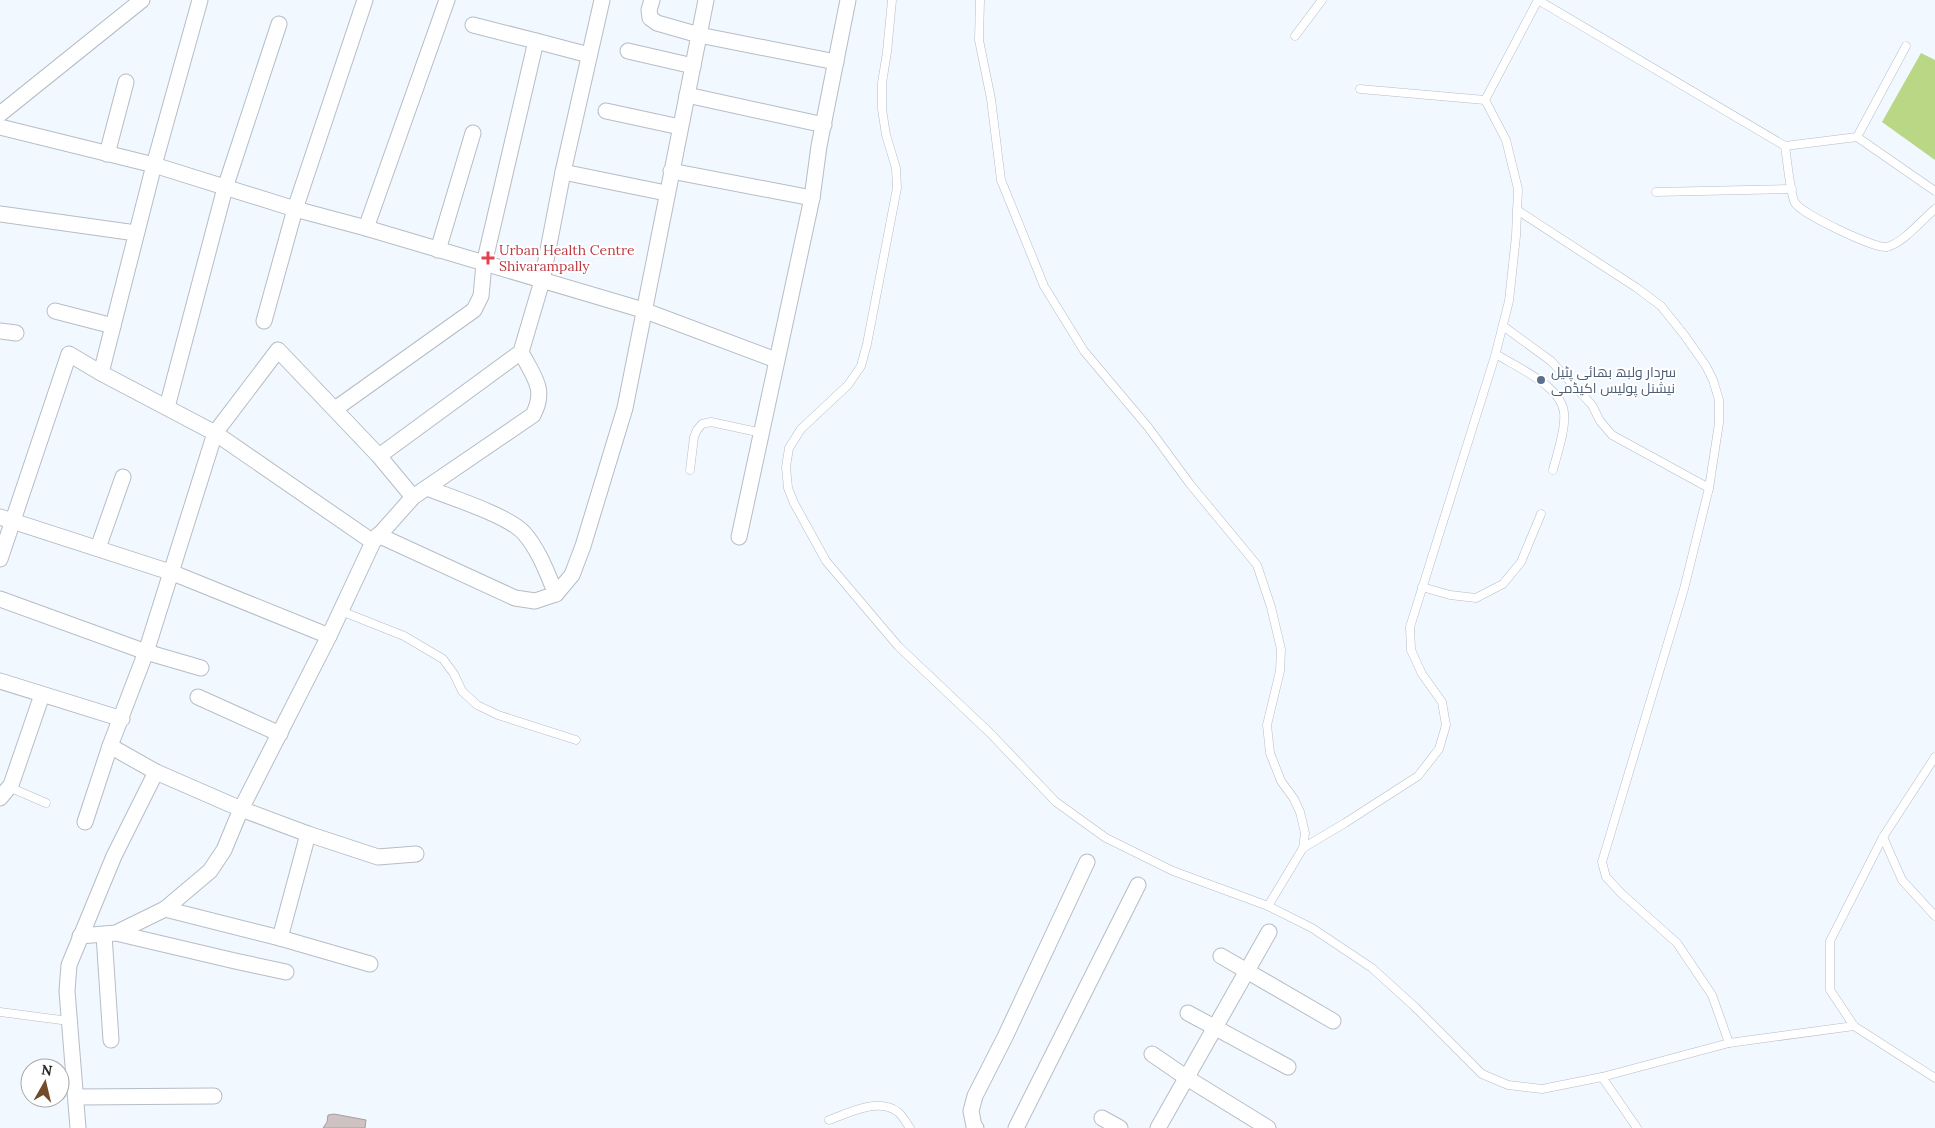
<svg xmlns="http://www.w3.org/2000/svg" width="1935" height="1128" font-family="Lora,Cairo,serif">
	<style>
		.pitch { fill: #b9d785 }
		.building { fill: #cec3c2; stroke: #a89e9c }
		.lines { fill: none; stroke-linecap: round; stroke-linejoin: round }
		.service-casing { stroke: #b6bdc4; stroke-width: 9 }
		.minor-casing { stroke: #b6bdc4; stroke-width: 17 }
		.service { stroke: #fff; stroke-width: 8 }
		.minor { stroke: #fff; stroke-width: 15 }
		.health-dot { fill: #e0444e; stroke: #fff; stroke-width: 2 }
		.service-dot { fill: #5c6f8a; stroke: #fff; stroke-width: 2 }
		.labels { text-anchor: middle; stroke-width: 4; stroke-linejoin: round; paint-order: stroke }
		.health-label { font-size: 14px; fill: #be3a42; stroke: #fff; text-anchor: start }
		.service-label { font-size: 14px; fill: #4e5e75; stroke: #fff; text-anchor: start }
	</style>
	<rect width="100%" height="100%" fill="#f1f8ff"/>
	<path class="pitch" d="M1921,53L1935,60V160L1882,122Z"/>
	<path class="building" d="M334,1114L366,1120L365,1128H323L327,1122L328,1115Z"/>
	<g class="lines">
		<defs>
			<g id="service">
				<path d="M892,0L887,52L882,83V109L886,135L896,168L897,188L867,344L861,366L848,385L801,429L789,448L786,467L788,488L794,503L826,561L898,646L989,732L1056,802L1106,838L1173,871L1268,906L1312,928L1372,968L1415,1007L1482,1074L1508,1085L1542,1089L1602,1077L1729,1043L1854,1026"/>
				<path d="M980,0L979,40L991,99L1001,180L1044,286L1084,351L1148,427L1190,484L1257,565L1271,607L1281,649L1280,671L1267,725L1270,753L1281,781L1294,799L1300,812L1305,833L1303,848L1268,906"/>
				<path d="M1538,0L1785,146L1857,137"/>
				<path d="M1295,36L1322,0"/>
				<path d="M1906,46L1857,137L1935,191"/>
				<path d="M1360,89L1485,100L1538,0"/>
				<path d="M1785,146C1787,158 1790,194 1795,203C1802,214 1875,249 1887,247C1903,243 1923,219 1935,209"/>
				<path d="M1656,192L1792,189"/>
				<path d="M1517,210L1637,288L1661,306L1685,336L1706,366L1713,380L1719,400V423L1709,488L1684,589L1602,862L1606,877L1622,894L1677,943L1712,995L1729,1043"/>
				<path d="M1503,326L1551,361L1592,405L1600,421L1612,435L1709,488"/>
				<path d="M1496,354C1516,367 1562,386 1564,413C1566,429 1557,454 1553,470"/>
				<path d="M690,470L694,437L697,430L702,424L711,422L762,433"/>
				<path d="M1422,587L1450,595L1476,598L1503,584L1521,562L1541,514"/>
				<path d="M341,611L404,636L443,659L454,674L462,691L477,705L498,715L576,740"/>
				<path d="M1935,757L1883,837L1830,941V990L1854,1026L1935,1078"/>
				<path d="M9,787L46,803"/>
				<path d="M1883,837L1902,880L1935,916"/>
				<path d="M1303,848L1345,823L1418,776L1439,749L1446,725L1442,702L1422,674L1411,650L1410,627L1495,356L1509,301L1516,236L1518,189L1506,140L1485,100"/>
				<path d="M0,1012L69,1021"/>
				<path d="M1602,1077L1637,1128"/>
				<path d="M829,1120C849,1113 878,1097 898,1112C903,1116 906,1123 910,1128"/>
			</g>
			<g id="minor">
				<path d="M652,0L649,10L650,18L657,23L699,35L836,62"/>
				<path d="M473,25L536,41"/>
				<path d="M628,51L693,66"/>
				<path d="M687,95L824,125"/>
				<path d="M606,111L680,127"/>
				<path d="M0,114L142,0"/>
				<path d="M0,127L154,165L295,209L366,228L643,310L776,360"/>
				<path d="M107,154L126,82"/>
				<path d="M671,171L812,198"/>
				<path d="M563,172L666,193"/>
				<path d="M0,214L136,233"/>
				<path d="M366,228L447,0"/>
				<path d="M438,250L473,133"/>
				<path d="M55,311L113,326"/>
				<path d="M264,321L295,209L365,0"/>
				<path d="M0,331L16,333"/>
				<path d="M101,373L154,165L200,0"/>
				<path d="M167,407L225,188L279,24"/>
				<path d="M335,409L474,310L481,296L484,264L536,41L589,55"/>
				<path d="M379,456L521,352L542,281L563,172L602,0"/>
				<path d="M427,488C450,497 509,516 524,533C539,550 547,573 556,594"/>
				<path d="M0,517L173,573L329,636"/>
				<path d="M378,535L515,598L535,601L556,594L572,575L583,546L625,408L706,0"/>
				<path d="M739,537L812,198L819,146L848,0"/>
				<path d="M98,548L123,477"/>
				<path d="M0,559L69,354L101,373L215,433L373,542"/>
				<path d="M0,599L146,652L201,668"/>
				<path d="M0,681L122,719"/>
				<path d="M198,697L280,734"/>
				<path d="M110,746L156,772L241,809L308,834L378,857L416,854"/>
				<path d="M0,798L11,785L42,695"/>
				<path d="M85,822L110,746L146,652L215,433L278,350L379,456L413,497"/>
				<path d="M165,909L280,938L370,964"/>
				<path d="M116,933L235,961L286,972"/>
				<path d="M104,935L111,1040"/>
				<path d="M80,936L116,933L165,909L210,871L224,850L241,809L329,636L373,542L413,497L533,415C547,389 533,376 521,352"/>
				<path d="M280,938L308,834"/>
				<path d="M1221,956L1333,1021"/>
				<path d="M1188,1013L1288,1067"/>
				<path d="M1152,1054L1187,1078L1268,1128"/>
				<path d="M77,1097L214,1096"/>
				<path d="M1102,1118L1120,1128"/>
				<path d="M78,1128L67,991L69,965L114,856L156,772"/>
				<path d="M976,1128L974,1126L971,1111L975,1096L1005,1037L1087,862"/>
				<path d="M1016,1128L1138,885"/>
				<path d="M1158,1128L1269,932"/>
			</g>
		</defs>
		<use href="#service" class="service-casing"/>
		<use href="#minor" class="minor-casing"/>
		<use href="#service" class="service"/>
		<use href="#minor" class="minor"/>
	</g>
	<path class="health-dot" d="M485.5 250.5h5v5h5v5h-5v5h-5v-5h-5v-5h5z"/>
	<circle class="service-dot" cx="1541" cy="380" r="5"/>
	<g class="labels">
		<g class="health-label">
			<text x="499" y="255">Urban Health Centre<tspan x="499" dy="16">Shivarampally</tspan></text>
		</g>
		<g class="service-label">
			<text x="1551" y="377">سردار ولبھ بھائی پٹیل<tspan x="1551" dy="16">نیشنل پولیس اکیڈمی</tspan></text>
		</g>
	</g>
	<g transform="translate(45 1083) rotate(8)"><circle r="24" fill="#ffffff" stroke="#a8a9aa"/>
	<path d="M0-4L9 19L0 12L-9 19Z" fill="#724c29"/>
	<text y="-8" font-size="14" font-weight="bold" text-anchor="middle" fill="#25282a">N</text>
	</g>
</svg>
